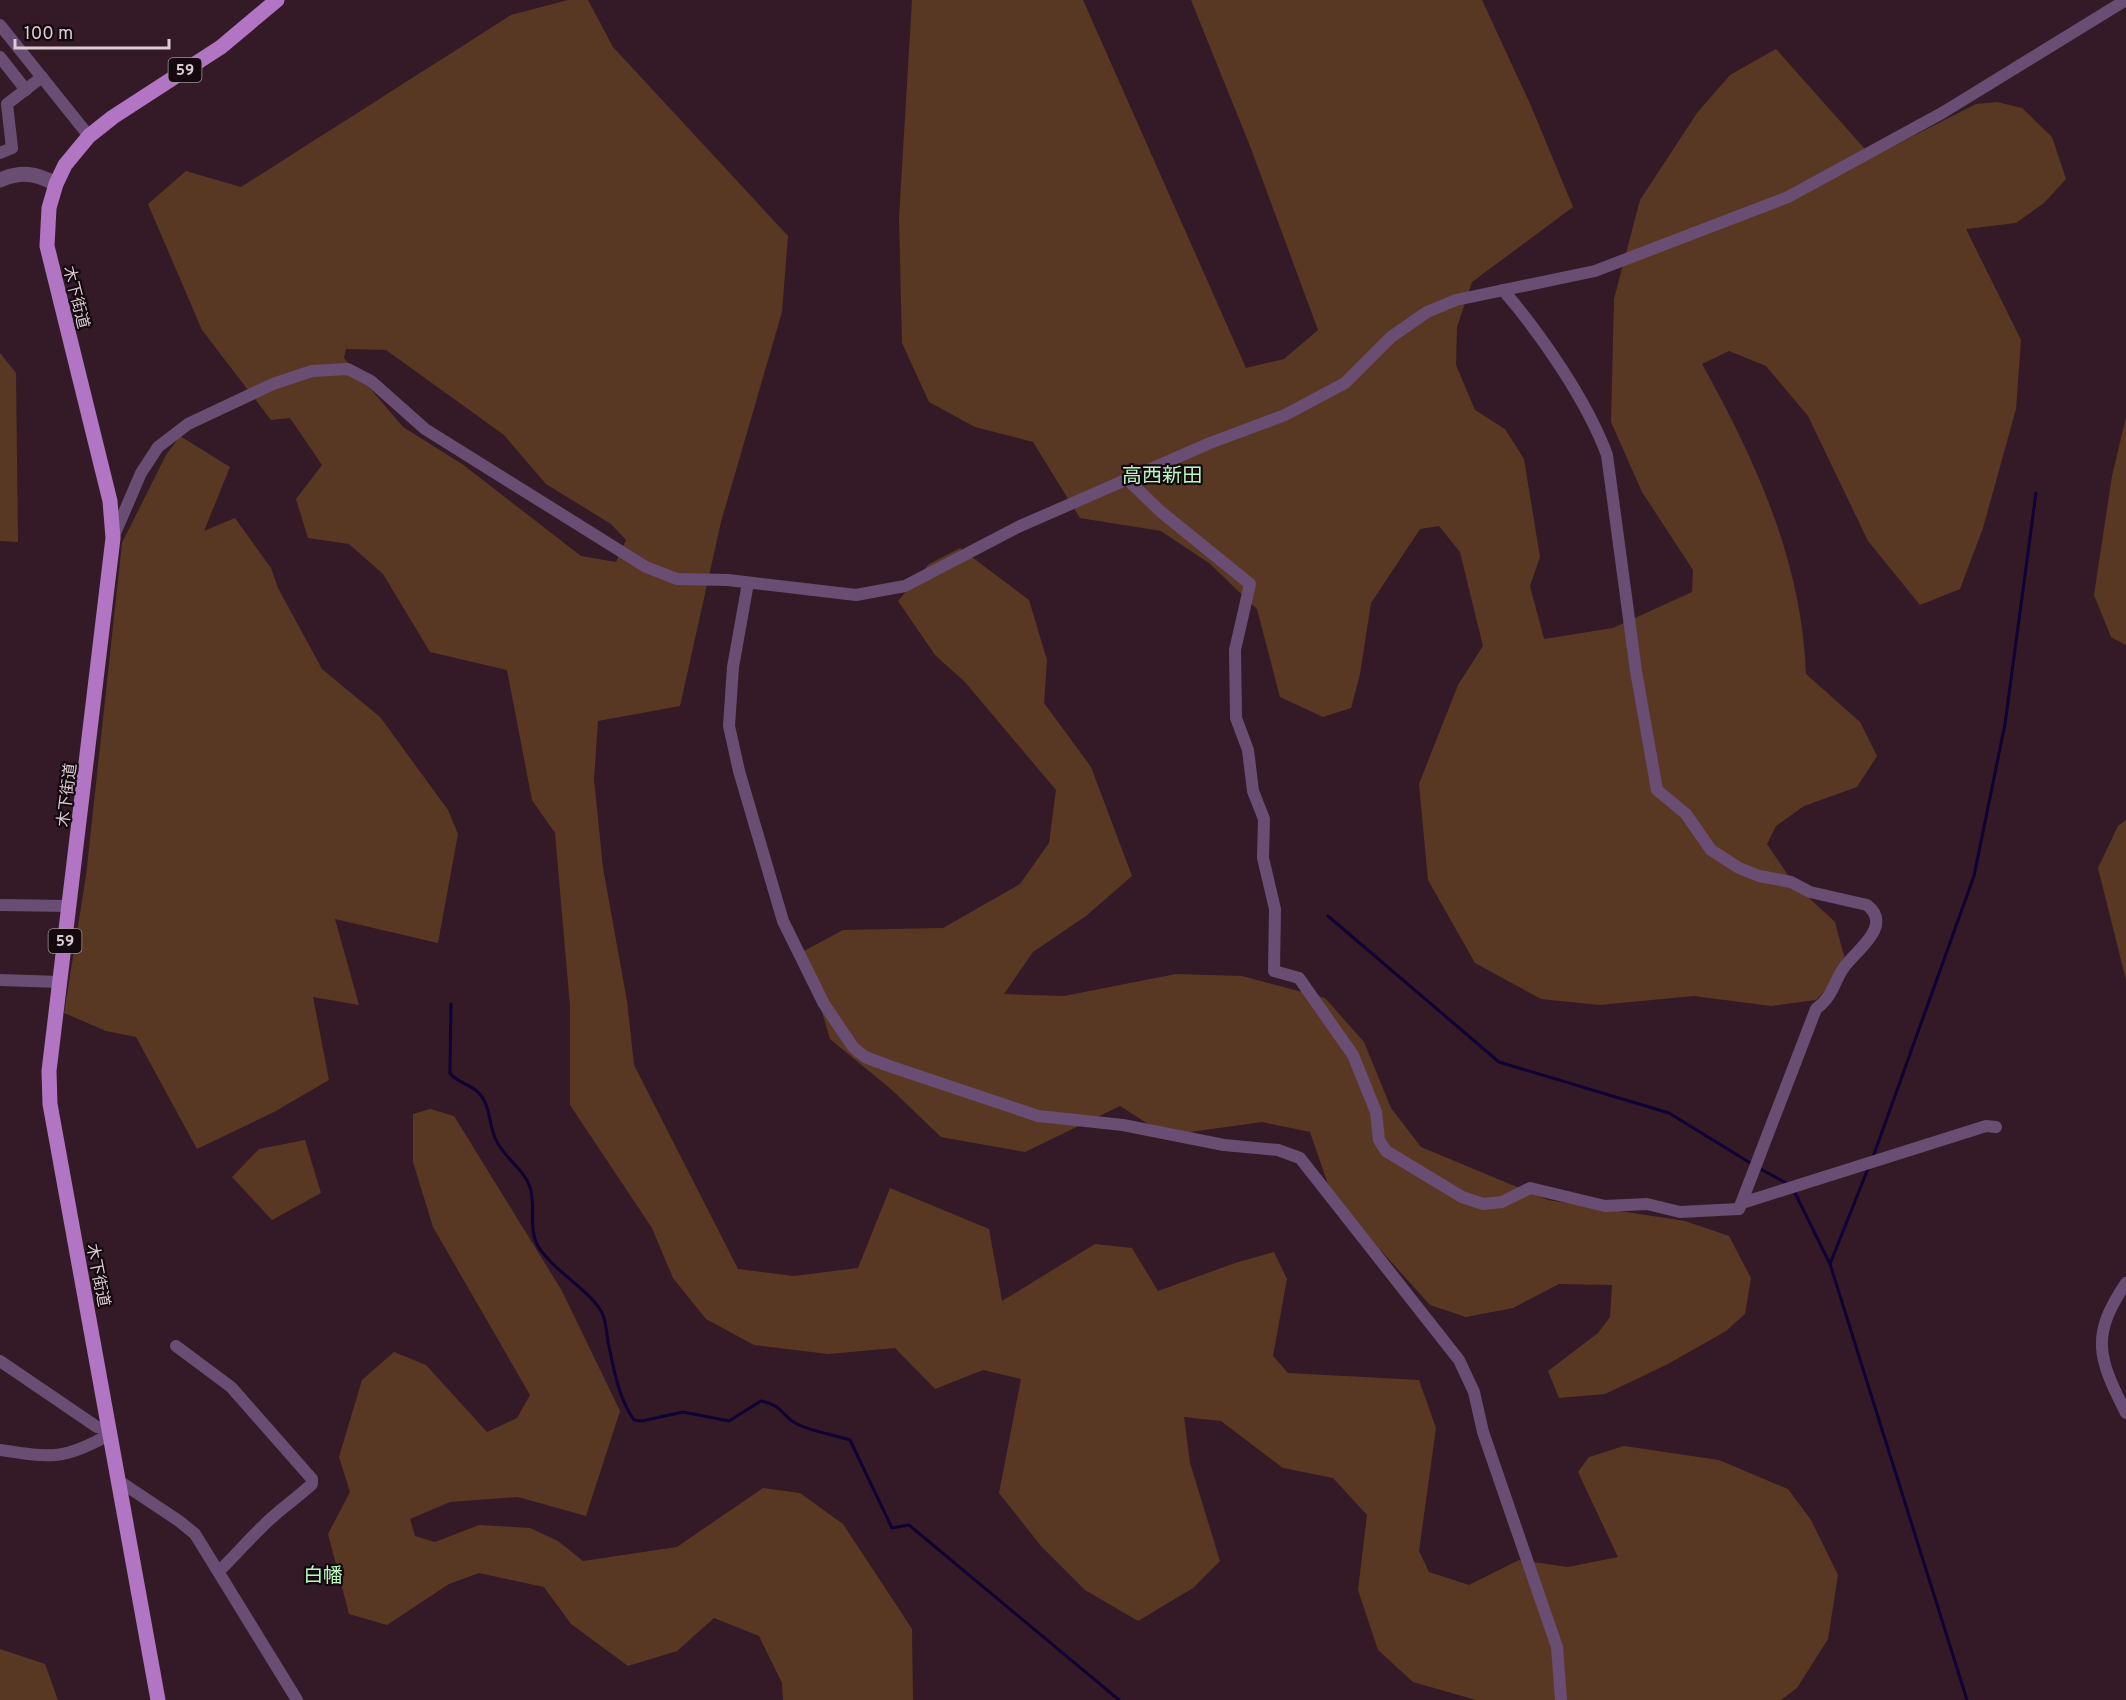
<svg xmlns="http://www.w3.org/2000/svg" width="2126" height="1700" font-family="Overpass,'Noto Sans JP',sans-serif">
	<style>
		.green { fill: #593823; fill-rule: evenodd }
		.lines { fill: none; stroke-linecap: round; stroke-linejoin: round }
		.stream { stroke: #0f0134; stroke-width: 3 }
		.minor { stroke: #6a4d73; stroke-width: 12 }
		.tertiary { stroke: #6a4d73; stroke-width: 15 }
		.primary { stroke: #b175c3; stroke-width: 15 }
		.labels { text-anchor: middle; stroke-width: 4.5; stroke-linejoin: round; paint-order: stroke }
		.shield { fill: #14090e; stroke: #a19298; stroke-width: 1.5 }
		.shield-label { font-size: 15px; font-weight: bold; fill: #ddccd3 }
		.street-label { font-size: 16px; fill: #ddccd3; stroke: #14090e }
		.quarter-label { font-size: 20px; fill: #b6f8c0; stroke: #14090e }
	</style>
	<rect width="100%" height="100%" fill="#331a26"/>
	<g class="green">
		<path d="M568,0H588L613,47L788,236L782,312L721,522L680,706L598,721L594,779L603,868L627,1001L634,1065L738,1269L794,1276L858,1268L890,1188L989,1229L1002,1301L1095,1244L1132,1248L1158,1291L1235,1263L1274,1252L1287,1279L1273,1356L1288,1373L1419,1380L1436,1428L1419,1551L1429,1572L1469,1585L1519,1560L1568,1567L1618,1557L1578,1472L1589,1457L1624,1446L1719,1460L1788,1489L1811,1520L1838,1575L1828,1639L1797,1688L1781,1700H1476L1413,1682L1378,1650L1358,1590L1367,1515L1333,1478L1283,1468L1221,1421L1184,1417L1190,1463L1220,1561L1193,1588L1138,1621L1085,1590L1041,1546L999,1493L1021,1379L983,1370L935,1389L895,1348L828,1354L754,1345L706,1319L673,1278L652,1228L570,1105V1006L555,833L532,800L507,670L430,652L383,574L349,544L308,538L296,499L322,465L290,418L271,420L202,330L148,204L186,171L241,187L511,15ZM346,349L386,350L504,435L546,484L611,524L626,540L616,562L581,556L462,464L403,427L344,358Z"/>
		<path d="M912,0H1083L1246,368L1284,359L1318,330L1250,146L1191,0H1482L1531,106L1573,207L1472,282L1457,327L1456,365L1475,410L1505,429L1524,459L1540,557L1530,586L1544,639L1613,628L1692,592L1693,570L1642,492L1611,422L1614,299L1640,200L1697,113L1730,75L1776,49L1872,157L1976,104L1997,102L2022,108L2052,137L2066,179L2044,203L2016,223L1966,229L2021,340L2016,409L1983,528L1960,589L1920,605L1868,541L1808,416L1766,366L1729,351L1702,364C1756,461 1802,562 1806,674L1860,722L1877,756L1857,787L1804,806L1776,826L1767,844L1794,884L1835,922L1847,967L1816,1000L1771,1006L1694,996L1599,1005L1541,999L1475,963L1428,880L1419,784L1458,685L1483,646L1460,552L1439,526L1420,529L1371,603L1360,674L1351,708L1323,717L1280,697L1257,609L1209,563L1161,531L1080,518L1033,442L975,427L929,402L902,343L899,218Z"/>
		<path d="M0,353L16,373L18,542L0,541Z"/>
		<path d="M2126,417V645L2111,637L2094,595L2112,476Z"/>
		<path d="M180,436L230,467L204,531L235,518L271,568L278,588L322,669L380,717L448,810L458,834L438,943L335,919L359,1005L313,997L329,1080L274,1112L197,1149L136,1037L106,1031L64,1013L86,876L122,543L166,455Z"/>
		<path d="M960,548L1029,600L1047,660L1044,703L1091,767L1132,876L1086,916L1033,952L1004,994L1064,996L1176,974L1242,976L1325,998L1364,1042L1391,1108L1421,1147L1548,1200L1685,1221L1729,1236L1751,1278L1745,1314L1726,1331L1668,1364L1605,1394L1559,1398L1548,1371L1598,1333L1610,1317L1612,1285L1559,1284L1513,1308L1466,1317L1430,1305L1332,1196L1310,1132L1262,1122L1183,1133L1156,1129L1120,1106L1025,1152L941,1137L892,1090L830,1039L804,951L843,930L943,928L1020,884L1049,843L1056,790L965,682L935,655L898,601L929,564Z"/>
		<path d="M2126,820V980L2098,868L2118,826Z"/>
		<path d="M430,1109L454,1116L562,1291L620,1411L586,1516L518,1497L450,1502L410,1519L415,1536L435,1542L479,1525L530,1528L558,1541L583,1561L677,1547L763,1488L800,1493L843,1524L912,1629L913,1700H783L782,1683L759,1636L714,1618L677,1651L628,1666L571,1624L544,1587L479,1573L449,1584L387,1625L349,1614L328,1534L350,1492L339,1457L362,1380L394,1352L426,1365L487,1432L517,1418L530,1395L433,1227L413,1162V1114Z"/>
		<path d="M305,1140L321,1193L272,1220L232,1177L259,1149Z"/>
		<path d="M0,1649L45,1664L58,1700H0Z"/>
	</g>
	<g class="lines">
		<g class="stream">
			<path d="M1328,916L1499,1062L1669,1113L1752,1164"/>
			<path d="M451,1004L450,1073C458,1084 475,1085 482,1097C491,1109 489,1127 496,1140C504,1158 524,1169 530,1187C536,1205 528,1229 538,1246C553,1271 594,1293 603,1315C606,1323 607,1334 608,1342C614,1369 618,1397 634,1420L642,1421L683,1412L729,1421L761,1401C785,1406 781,1417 799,1425C815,1432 834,1435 850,1440L892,1528L909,1525L1119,1700"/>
			<path d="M1873,1157L1974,876L2005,724L2036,493"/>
			<path d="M1757,1167L1788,1184"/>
			<path d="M1794,1191L1830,1264L1967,1700"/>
			<path d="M1830,1264L1869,1166"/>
		</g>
		<g class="minor">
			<path d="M0,25L89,136"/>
			<path d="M0,57L26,90"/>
			<path d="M0,153L12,148L7,104L42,77"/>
			<path d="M1128,480L1160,511L1250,584L1235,650L1236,718L1248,750L1253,791L1264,819L1263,858L1275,909L1274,971L1299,978L1353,1055L1376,1112L1379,1140L1386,1151L1462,1197L1483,1204L1502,1202L1530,1188L1605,1206L1647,1204L1680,1212L1739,1209L1816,1009C1835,994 1833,982 1845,966C1858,949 1893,925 1867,905L1810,892L1791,882L1759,876L1739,868L1711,850L1686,814L1657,790L1636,671L1607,455C1587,401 1541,334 1503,290"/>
			<path d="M113,538L141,473L158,447L188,424L273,384L312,371L348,369L371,381L425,429L646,567L677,579L728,580L856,595L905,586L1018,527L1210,443L1285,415L1345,383L1391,337L1427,312L1456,300L1595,271L1788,197L1942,113L2126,0"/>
			<path d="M748,583L733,667L729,726L739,771L783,921L824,1004L853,1047L865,1057L892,1067L1038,1116L1123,1125L1224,1145L1278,1150L1300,1158L1459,1360L1474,1392L1483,1432L1557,1647L1561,1700"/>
			<path d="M0,905L70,906"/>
			<path d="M0,980L60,982"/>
			<path d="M1742,1203L1986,1126L1996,1127"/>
			<path d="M2126,1283C2090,1336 2098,1358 2126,1413"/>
			<path d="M176,1346L231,1387L312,1479V1484C296,1499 277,1511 262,1527C247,1541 234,1557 219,1571"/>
			<path d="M0,1361L97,1427L109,1429"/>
			<path d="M0,1450C51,1458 65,1460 110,1434"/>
			<path d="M119,1481L179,1521L195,1534L297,1700"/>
		</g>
		<path class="tertiary" d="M0,180C22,171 35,173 56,184"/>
		<path class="primary" d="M158,1700L50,1104L49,1071L113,538L110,501L47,246L49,208L56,184L65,165L89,136L113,117L221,47L277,0"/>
	</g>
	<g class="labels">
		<g class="shield">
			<rect x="168.5" y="58" width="33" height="24" rx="4.5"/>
			<rect x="48.5" y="929" width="33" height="24" rx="4.5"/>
		</g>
		<g class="shield-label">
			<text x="185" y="75">59</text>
			<text x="65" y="946">59</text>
		</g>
		<g class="street-label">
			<text transform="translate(77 297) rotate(76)" y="6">木下街道</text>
			<text transform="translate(66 795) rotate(-83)" y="6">木下街道</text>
			<text transform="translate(99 1275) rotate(79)" y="6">木下街道</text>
		</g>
		<g class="quarter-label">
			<text x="1162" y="482">高西新田</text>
			<text x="323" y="1582">白幡</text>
		</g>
	</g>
	<path d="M15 39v9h154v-9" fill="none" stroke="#ddccd3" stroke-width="3"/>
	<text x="24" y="39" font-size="18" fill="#ddccd3" stroke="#14090e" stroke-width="4.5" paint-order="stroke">100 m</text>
</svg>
